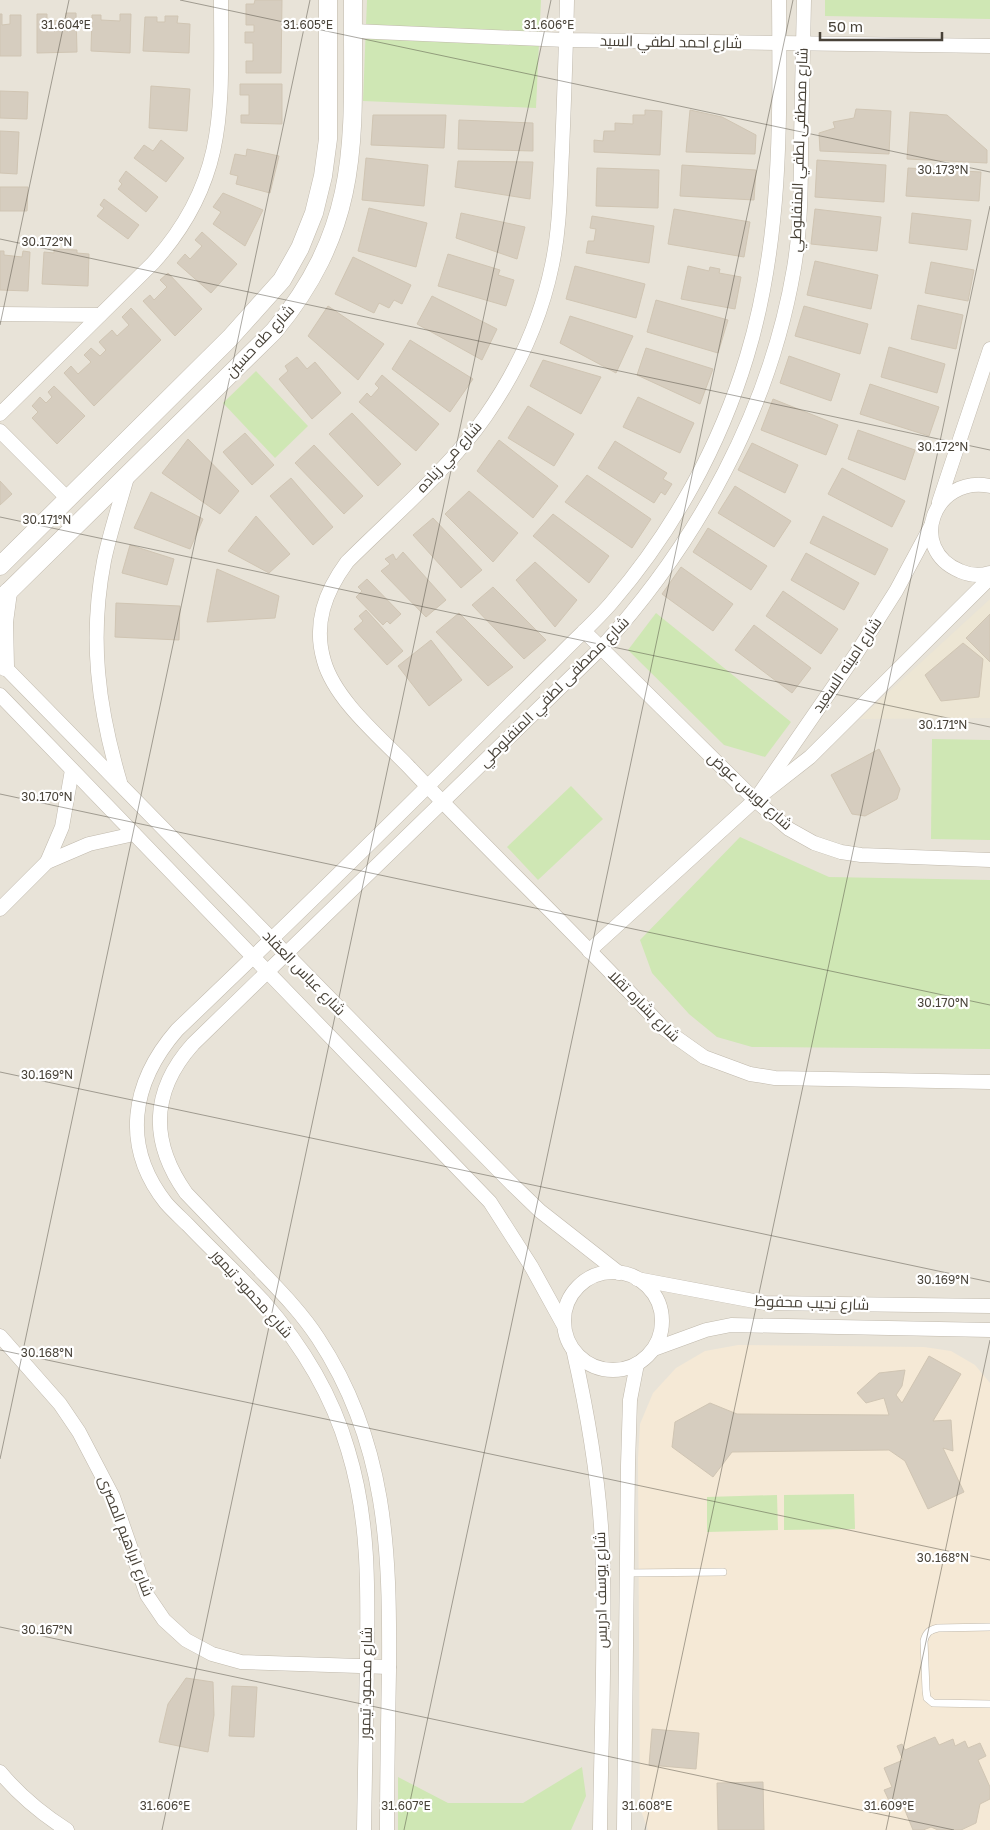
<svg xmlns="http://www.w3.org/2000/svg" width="990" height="1830" font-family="'Golos Text',Cairo,sans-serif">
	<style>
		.residential { fill: #e8e3d8 }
		.commercial { fill: #f5e9d6 }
		.education { fill: #ede6d4 }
		.green { fill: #cfe7b4 }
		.building { fill: #d6cdbf; stroke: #d0c5b3 }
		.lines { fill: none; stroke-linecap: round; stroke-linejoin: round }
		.service-casing { stroke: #c0b9ac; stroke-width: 8 }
		.minor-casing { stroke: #c0b9ac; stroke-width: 15 }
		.tertiary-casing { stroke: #c0b9ac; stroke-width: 19 }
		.service { stroke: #fff; stroke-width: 7 }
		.minor { stroke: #fff; stroke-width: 14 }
		.tertiary { stroke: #fff; stroke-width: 18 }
		.ticks { fill: none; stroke: #484238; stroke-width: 1; stroke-opacity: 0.45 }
		.labels { text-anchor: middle; stroke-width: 4.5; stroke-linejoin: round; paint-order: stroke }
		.street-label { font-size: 15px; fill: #484238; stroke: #fff }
		.ticks-label { font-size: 12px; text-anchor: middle; fill: #484238; stroke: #fff; stroke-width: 4.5; stroke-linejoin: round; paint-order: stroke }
	</style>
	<rect width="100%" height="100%" fill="#f4f1ea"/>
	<rect class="residential" x="0" y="0" width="990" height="1830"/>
	<path class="commercial" d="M738,1345L924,1347L951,1351L975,1365L990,1383V1830H648L640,1808L638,1458L640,1424L653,1393L676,1368L705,1351Z"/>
	<path class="education" d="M990,599V718L859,719Z"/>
	<g class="green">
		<path d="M367,0H541L536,108L363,101Z"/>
		<path d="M825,0H990V19L825,16Z"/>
		<path d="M256,371L308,426L275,458L223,403Z"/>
		<path d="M656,613L791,722L765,757L724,745L628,650Z"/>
		<path d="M932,739L990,740V840L931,839Z"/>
		<path d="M571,786L603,819L538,880L507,847Z"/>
		<path d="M740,837L829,877L990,880V1049L752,1047L717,1037L689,1014L652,973L640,940Z"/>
		<path d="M854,1494L855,1529L784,1530V1495Z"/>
		<path d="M777,1495L778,1530L707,1532V1497Z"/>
		<path d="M582,1767L586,1796L571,1830H398V1777L448,1803H523Z"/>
	</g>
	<g class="building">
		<path d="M255,0H282L281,73H246V61H253V43H245V32H254V25H246V4H254Z"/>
		<path d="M66,13H76L77,52L37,53V14H47V21L66,20Z"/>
		<path d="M0,14H2V25L10,24V15H21V56H0Z"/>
		<path d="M120,14H131L130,53L91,51L92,15H101V20L120,21Z"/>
		<path d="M165,16H178L177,23L190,24L189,53L143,51L145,17H157V22H165Z"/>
		<path d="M240,84H282V124L241,123V115H249V95H240Z"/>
		<path d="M151,86L190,89L187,131L149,128Z"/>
		<path d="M0,91L28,92L27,119L0,118Z"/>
		<path d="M856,109L891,111L889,154L820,151L819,133L835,128L833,122L854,118Z"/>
		<path d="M645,110L662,111L660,155L594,152V140L603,141L604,131H615V123L633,124V115H645Z"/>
		<path d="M690,110L722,117L756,135L755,154L686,152Z"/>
		<path d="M910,112L947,115L987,150V163L907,159Z"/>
		<path d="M373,115H446L444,148L371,145Z"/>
		<path d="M459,120L533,123V151L458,149Z"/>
		<path d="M0,131L19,132L17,174L0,173Z"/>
		<path d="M161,140L184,158L166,182L134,158L144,145L153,151Z"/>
		<path d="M247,149L279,156L270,193L236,184L238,176L230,174L235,154L246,156Z"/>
		<path d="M366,158L428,165L424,206L362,200Z"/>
		<path d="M817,160L886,165L884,202L815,197Z"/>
		<path d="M458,161L533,162L530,199L455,187Z"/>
		<path d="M682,165L756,170L754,200L680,196Z"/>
		<path d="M597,168L659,170L658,208L596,206Z"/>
		<path d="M908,168L981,172L979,201L906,196Z"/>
		<path d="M126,171L158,197L146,212L118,189L122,184L119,181Z"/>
		<path d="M0,187H28L27,211H0Z"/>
		<path d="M223,193L263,210L245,246L213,224L221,212L213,207Z"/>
		<path d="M104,199L139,225L128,239L97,216L104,208L100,205Z"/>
		<path d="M369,208L427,223L416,267L358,251Z"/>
		<path d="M674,209L750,222L744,257L668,244Z"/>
		<path d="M815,209L881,217L877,251L811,244Z"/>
		<path d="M461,213L525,227L517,259L456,238Z"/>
		<path d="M912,213L971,220L967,250L909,243Z"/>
		<path d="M592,216L654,226L649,263L586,253L588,241H594L596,229L590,228Z"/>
		<path d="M202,232L237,264L211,293L177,263L185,254L190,259L202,246L195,240Z"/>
		<path d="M54,249L77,250V253L89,254L88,286L42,284L44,252L54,253Z"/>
		<path d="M0,251H4V255L22,257L23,251L30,252L28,291L0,290Z"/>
		<path d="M448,254L500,270L498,275L514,280L506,306L438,286Z"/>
		<path d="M353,257L411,285L402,304L394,300L389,308L379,303L374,313L335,294Z"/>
		<path d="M815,261L878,275L871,309L807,295Z"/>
		<path d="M931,262L974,270L968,301L925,293Z"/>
		<path d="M575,266L645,284L636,318L566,299Z"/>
		<path d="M688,266L709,271L710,267L720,269L719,273L741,277L735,309L681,299Z"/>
		<path d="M168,273L202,309L175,336L143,301L150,295L154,300L167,287L160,280Z"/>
		<path d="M432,296L497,329L482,360L417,324Z"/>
		<path d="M656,300L728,320L718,353L647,332Z"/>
		<path d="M918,305L963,315L956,349L911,339Z"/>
		<path d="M328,306L384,344L358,380L308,336Z"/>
		<path d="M804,306L868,324L860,354L795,336Z"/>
		<path d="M131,308L161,340L94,406L64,373L71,366L78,374L91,362L84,355L91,348L100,356L106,350L99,342L112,330L117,336L129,325L122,317Z"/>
		<path d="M570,316L633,336L616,373L560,343Z"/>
		<path d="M410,340L473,379L450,412L392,369Z"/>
		<path d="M889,347L945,364L937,393L881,377Z"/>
		<path d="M646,348L713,369L700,404L637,375Z"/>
		<path d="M789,356L840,374L831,401L780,383Z"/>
		<path d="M297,357L307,369L315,362L341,393L312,419L279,379L288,371L285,366Z"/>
		<path d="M543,360L601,377L581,414L530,386Z"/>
		<path d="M382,375L439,424L416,451L359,402L367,393L371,397L379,388L375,384Z"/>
		<path d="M870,384L939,407L929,436L860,414Z"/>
		<path d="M54,386L85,416L57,444L32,418L38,412L32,406L40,397L46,403L52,397L48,392Z"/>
		<path d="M638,397L694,423L680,453L623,427Z"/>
		<path d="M773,399L838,425L826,455L761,430Z"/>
		<path d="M528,406L574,434L554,466L508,438Z"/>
		<path d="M352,413L401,464L378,486L329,434Z"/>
		<path d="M858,430L915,450L905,480L848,459Z"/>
		<path d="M245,433L274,465L252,485L223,452Z"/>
		<path d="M188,439L239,491L220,514L162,473Z"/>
		<path d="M499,440L558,486L533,518L477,471Z"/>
		<path d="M615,441L667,473L663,479L672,484L665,495L661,492L654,503L598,468Z"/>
		<path d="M752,443L798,465L785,493L738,470Z"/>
		<path d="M314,445L363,496L344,514L295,463Z"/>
		<path d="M842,468L905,501L892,527L828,494Z"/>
		<path d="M587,475L651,519L632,548L565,502Z"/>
		<path d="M291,478L333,527L313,545L270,496Z"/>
		<path d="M0,481L12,494L0,505Z"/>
		<path d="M735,486L791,521L774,547L718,513Z"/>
		<path d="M469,491L518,533L493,562L445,514Z"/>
		<path d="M151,492L203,519L190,549L134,528Z"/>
		<path d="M553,514L609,556L589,583L533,536Z"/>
		<path d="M256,516L290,554L269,573L228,551Z"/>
		<path d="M823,516L888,549L875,575L810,543Z"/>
		<path d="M433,518L482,570L461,588L413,535Z"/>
		<path d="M708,528L767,566L751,590L693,552Z"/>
		<path d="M130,545L174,559L167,585L122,573Z"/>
		<path d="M403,552L446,600L426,617L381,571L390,564L385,559L393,554L396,560Z"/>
		<path d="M806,553L859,583L844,610L791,580Z"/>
		<path d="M535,562L577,600L555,627L516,580Z"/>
		<path d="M681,567L733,604L713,631L662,594Z"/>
		<path d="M217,569L279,596L275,618L207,622Z"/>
		<path d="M367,579L401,614L390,624L387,621L383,625L356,597L362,591L358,587Z"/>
		<path d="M493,587L546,640L524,659L472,605Z"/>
		<path d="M783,591L838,629L821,654L766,616Z"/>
		<path d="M116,603L180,606L179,640L115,637Z"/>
		<path d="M366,610L403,651L387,665L354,629L363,621L359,616Z"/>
		<path d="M459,613L513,667L488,686L436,632Z"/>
		<path d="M990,614V662L966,638Z"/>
		<path d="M754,625L811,668L792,693L735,650Z"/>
		<path d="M431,640L462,680L429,706L398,666Z"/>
		<path d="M963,643L983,659L979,697L941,701L925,675Z"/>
		<path d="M879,749L900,789L897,799L865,816L852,814L831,775Z"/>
		<path d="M929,1356L961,1374L933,1421L951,1420L953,1451L943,1448L964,1492L928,1509L905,1461L889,1450L732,1452L713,1477L672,1447L675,1422L710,1403L737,1414L889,1415L884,1398L866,1403L857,1393L879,1373L905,1370L902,1386L896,1395L902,1403Z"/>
		<path d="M186,1678L213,1682L214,1715L208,1752L159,1742L168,1704Z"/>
		<path d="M232,1686L257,1687L254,1737L229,1736Z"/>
		<path d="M652,1729L699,1733L696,1769L649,1765Z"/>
		<path d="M935,1737L939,1745L953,1739L955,1746L965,1741L968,1748L980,1743L986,1756L978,1760L990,1787V1799L980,1804L976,1823L961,1830H938L931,1827L923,1830H913L902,1803L892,1807L884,1790L892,1787L884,1768L903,1760L897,1746L902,1744L905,1750Z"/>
		<path d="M763,1782L764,1830H718L717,1783Z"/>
	</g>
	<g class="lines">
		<defs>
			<g id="service">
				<path d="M627,1573L723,1572"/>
				<path d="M990,1627L938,1628C929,1630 926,1633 924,1641L926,1690L927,1698L933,1703L990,1704"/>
			</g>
			<g id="minor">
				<path d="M567,0C566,51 564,101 562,152C560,190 560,228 552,265C541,319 517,371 485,417C448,470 393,516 347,562C325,592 313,624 324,661C335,700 380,737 408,766C492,855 581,938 663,1028L704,1057L750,1074L775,1078L990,1082"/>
				<path d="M353,31L566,40L990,46"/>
				<path d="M0,314L100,315"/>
				<path d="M0,414L153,263C229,179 221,105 221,0"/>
				<path d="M0,431L68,499"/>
				<path d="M990,486C933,475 907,549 960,571C969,575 980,576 990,573"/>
				<path d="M939,502L990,349"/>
				<path d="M584,631L755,800L789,829L814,843L841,852L861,855L990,860"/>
				<path d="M0,662L513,1185L540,1211L619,1273"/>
				<path d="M0,695L490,1202L531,1266L563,1324"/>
				<path d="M120,782C98,707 89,639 104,561C110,532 120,503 128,474"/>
				<path d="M760,793L856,654L896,591L931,526"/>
				<path d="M47,862L62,827L72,770"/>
				<path d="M0,909L47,862L89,844L134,834"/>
				<path d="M589,951L755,800L810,757L990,578"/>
				<circle cx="613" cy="1321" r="49"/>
				<path d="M637,1279L765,1303L990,1306"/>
				<path d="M0,1336L60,1404L79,1432L113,1497L147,1595L164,1620L186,1640L212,1654L241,1662L389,1667"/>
				<path d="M654,1349L706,1330L731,1325L990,1330"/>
				<path d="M574,1353C590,1424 602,1498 603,1571C605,1657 601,1744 600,1830"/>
				<path d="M0,1772C19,1795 42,1814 67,1830"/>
				<path d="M364,1830C365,1772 366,1715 367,1657C368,1587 369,1518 348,1450C332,1395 301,1344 263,1301C239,1275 213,1251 188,1225C181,1218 173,1211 166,1203C121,1146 131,1083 177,1030C269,942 361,853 452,762C487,727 523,691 559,656C576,638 596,621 612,602C673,531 720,446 747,356C782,241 780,119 779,0"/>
				<path d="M387,1830C387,1777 388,1724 389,1671C390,1550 387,1443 318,1338C301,1312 280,1291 259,1269C235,1244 210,1218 186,1193C150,1142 150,1092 193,1044L601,648C697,543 770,410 794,268C801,226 801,183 801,140C802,93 803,47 804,0"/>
				<path d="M624,1830L628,1465L630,1400L637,1364"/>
			</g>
			<g id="tertiary">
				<path d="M0,566L230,338L282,280L300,248L314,213L323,176L328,139V0"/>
				<path d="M0,600L274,331C365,221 352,133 353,0"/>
				<path d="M5,667L4,622L8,592"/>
			</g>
		</defs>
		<use href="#service" class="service-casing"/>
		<use href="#minor" class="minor-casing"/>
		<use href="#tertiary" class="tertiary-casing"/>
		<use href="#service" class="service"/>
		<use href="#minor" class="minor"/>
		<use href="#tertiary" class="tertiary"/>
	</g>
	<path class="ticks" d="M180,0L990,172M0,239L990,450M0,325L69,0M0,517L990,727M0,794L990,1005M0,1072L990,1282M0,1350L990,1560M0,1459L310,0M0,1627L954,1830M162,1830L551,0M404,1830L793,0M645,1830L990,206M886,1830L990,1340"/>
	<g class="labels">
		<g class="street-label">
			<text transform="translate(671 42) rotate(1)" y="5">شارع احمد لطفي السيد</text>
			<text transform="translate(799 150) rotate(-88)" y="5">شارع مصطفى لطفي المنفلوطي</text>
			<text transform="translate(260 341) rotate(-47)" y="5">شارع طه حسين</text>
			<text transform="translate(449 457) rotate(-48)" y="5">شارع مي زياده</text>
			<text transform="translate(847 665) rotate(-56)" y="5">شارع امينه السعيد</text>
			<text transform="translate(554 692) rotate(-45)" y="5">شارع مصطفى لطفي المنفلوطي</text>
			<text transform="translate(750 791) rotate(42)" y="5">شارع لويس عوض</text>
			<text transform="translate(304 973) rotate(46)" y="5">شارع عباس العقاد</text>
			<text transform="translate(644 1006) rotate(45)" y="5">شارع بشاره تقلا</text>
			<text transform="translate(252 1294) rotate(48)" y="5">شارع محمود تيمور</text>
			<text transform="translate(812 1303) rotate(2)" y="5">شارع نجيب محفوظ</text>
			<text transform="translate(126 1536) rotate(69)" y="5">شارع ابراهيم المصرى</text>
			<text transform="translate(601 1590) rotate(-91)" y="5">شارع يوسف ادريس</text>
			<text transform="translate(366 1683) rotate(-89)" y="5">شارع محمود تيمور</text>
		</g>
	</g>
	<g class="ticks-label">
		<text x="66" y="29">31.604°E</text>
		<text x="308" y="29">31.605°E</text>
		<text x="549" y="29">31.606°E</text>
		<text x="943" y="174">30.173°N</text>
		<text x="47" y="246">30.172°N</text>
		<text x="943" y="451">30.172°N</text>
		<text x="47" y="524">30.171°N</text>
		<text x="943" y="729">30.171°N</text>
		<text x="47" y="801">30.170°N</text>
		<text x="943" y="1007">30.170°N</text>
		<text x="47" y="1079">30.169°N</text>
		<text x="943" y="1284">30.169°N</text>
		<text x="47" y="1357">30.168°N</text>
		<text x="943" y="1562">30.168°N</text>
		<text x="47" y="1634">30.167°N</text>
		<text x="165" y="1810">31.606°E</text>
		<text x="406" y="1810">31.607°E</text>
		<text x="647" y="1810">31.608°E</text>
		<text x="889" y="1810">31.609°E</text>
	</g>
	<path d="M820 32v8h122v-8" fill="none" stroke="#484238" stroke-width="2.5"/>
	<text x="828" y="32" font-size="15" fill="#484238" stroke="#ffffff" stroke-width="4" paint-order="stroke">50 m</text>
</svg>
